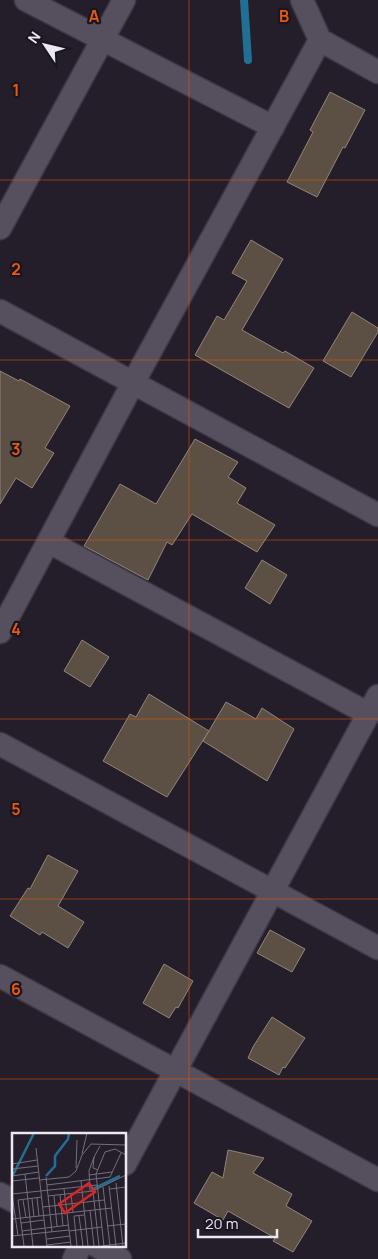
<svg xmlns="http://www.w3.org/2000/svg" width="378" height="1259" font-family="Manrope,sans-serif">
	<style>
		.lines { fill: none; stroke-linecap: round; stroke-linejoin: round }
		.stream { stroke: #216f94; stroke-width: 8 }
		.building { fill: #5c4f44; stroke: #938579 }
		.minor-casing { stroke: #3e3944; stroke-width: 25 }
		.minor { stroke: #56505e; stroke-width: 22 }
		.grid { fill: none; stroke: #e8590c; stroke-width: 1; stroke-opacity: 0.55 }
		.inset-river { fill: none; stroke: #216f94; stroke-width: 2.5 }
		.inset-road { fill: none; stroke: #746f7a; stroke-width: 1 }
		.view { fill: #d62828; fill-opacity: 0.15; stroke: #d62828; stroke-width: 2.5 }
		.inset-edge { fill: none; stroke: #ece8f1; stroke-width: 2.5 }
		.grid-label { font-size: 16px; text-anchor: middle; font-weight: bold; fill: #e8590c; stroke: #1a1521; stroke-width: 4.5; stroke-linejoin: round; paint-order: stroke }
	</style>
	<rect width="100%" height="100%" fill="#241e2a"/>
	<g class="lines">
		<path class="stream" d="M244,0L248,60"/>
	</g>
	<g class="building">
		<path d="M330,92L365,110L345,148L343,147L317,197L287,182L313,132L310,130Z"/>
		<path d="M251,240L283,259L242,330L283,353L285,351L314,368L289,408L195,355L217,316L224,320L247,281L232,273Z"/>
		<path d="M352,312L378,328V332L351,377L323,361Z"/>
		<path d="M0,371L19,381L20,379L70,406L45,448L54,453L32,488L16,478L0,504Z"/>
		<path d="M195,439L238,462L228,477L246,488L237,503L275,525L257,552L192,514L172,545L167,542L148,580L84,546L120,484L156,504Z"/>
		<path d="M262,560L287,575L270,604L245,588Z"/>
		<path d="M82,640L109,657L90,687L64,671Z"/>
		<path d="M149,694L209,731L167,797L103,761L130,714L136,717Z"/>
		<path d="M226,702L256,719L262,708L294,729L267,781L203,741Z"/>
		<path d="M48,855L78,871L58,906L84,922L68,948L42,932L40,935L10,916L28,888L30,889Z"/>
		<path d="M270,930L305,949L292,972L257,953Z"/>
		<path d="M164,964L193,981L178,1008L176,1007L169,1018L143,1003Z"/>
		<path d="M272,1017L305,1038L285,1068L283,1067L279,1075L248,1058L253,1047Z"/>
		<path d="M228,1150L264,1158L253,1173L292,1194L286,1206L312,1221L293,1252L273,1241L275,1238L228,1211L223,1220L194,1203L212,1172L223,1178Z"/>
	</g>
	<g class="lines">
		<defs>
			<g id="minor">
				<path d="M26,0L273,127"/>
				<path d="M302,0L320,40L378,72"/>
				<path d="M0,228L124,0"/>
				<path d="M0,311L378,515"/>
				<path d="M49,542L369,714"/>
				<path d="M0,632L133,383L320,40"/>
				<path d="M0,744L378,948"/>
				<path d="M0,976L378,1180"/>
				<path d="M125,1164L378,696"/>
				<path d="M0,1194L14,1201"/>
				<path d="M95,1245L120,1259"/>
				<path d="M74,1259L81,1245"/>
			</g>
		</defs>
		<use href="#minor" class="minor-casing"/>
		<use href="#minor" class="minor"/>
	</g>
	<path class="grid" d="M189,0V1259M0,180H378M0,360H378M0,540H378M0,719H378M0,899H378M0,1079H378"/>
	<g transform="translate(12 1133)">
		<rect width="114" height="114" fill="#241e2a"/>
		<path class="inset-river" d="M1,42L22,0M34,43L43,33V23L56,6L57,0M79,57L108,43"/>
		<path class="inset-road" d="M24,15L35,113M70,21L75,0M0,31L25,27M64,35L65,7M0,36L26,33M86,37L81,35L82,24L88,13M13,41L21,113M77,42L100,39M0,43L27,39M34,44L40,99M28,47L57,44L64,38L70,22L79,11L114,12M0,48L27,45M69,48L76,113M104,50L111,113M35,52L98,44L109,20M97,53L104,113M91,54L98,113M52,56L59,113M98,56L114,54M78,58L77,38L82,24M81,58L87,113M0,61L85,52M0,61L6,103M59,61L61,79M48,62L51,93M36,63L81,58L114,42M42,63L45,93M25,65L27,83M20,66L22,84M6,67L12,113M6,67L30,64M11,67L14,85M31,74L92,67M78,77L82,113M67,83L71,113M0,86L100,75M9,90L32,87M95,93L114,91M10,98L57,92M57,98L90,94M0,103L57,97M35,106L58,103M35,112L59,109M65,113L62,83L72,82M90,113L114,110M92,113L84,41L93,19L103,16L114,22"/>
		<path class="view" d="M77,50L83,59L53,80L47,71Z"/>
		<rect width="114" height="114" class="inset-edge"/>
	</g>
	<g class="grid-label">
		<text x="94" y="22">A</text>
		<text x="284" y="22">B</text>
		<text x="16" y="96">1</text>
		<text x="16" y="275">2</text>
		<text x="16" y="455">3</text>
		<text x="16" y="635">4</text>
		<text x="16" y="815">5</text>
		<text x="16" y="995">6</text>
	</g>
	<g transform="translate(45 45) rotate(305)" stroke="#1a1521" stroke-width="4" paint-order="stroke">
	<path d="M0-4L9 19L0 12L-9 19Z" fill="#ece8f1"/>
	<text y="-8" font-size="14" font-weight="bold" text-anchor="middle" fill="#ece8f1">N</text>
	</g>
	<path d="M198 1229v8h79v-8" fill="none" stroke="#ece8f1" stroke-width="2.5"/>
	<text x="205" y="1229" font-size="15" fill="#ece8f1" stroke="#1a1521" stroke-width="4" paint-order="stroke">20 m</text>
</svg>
